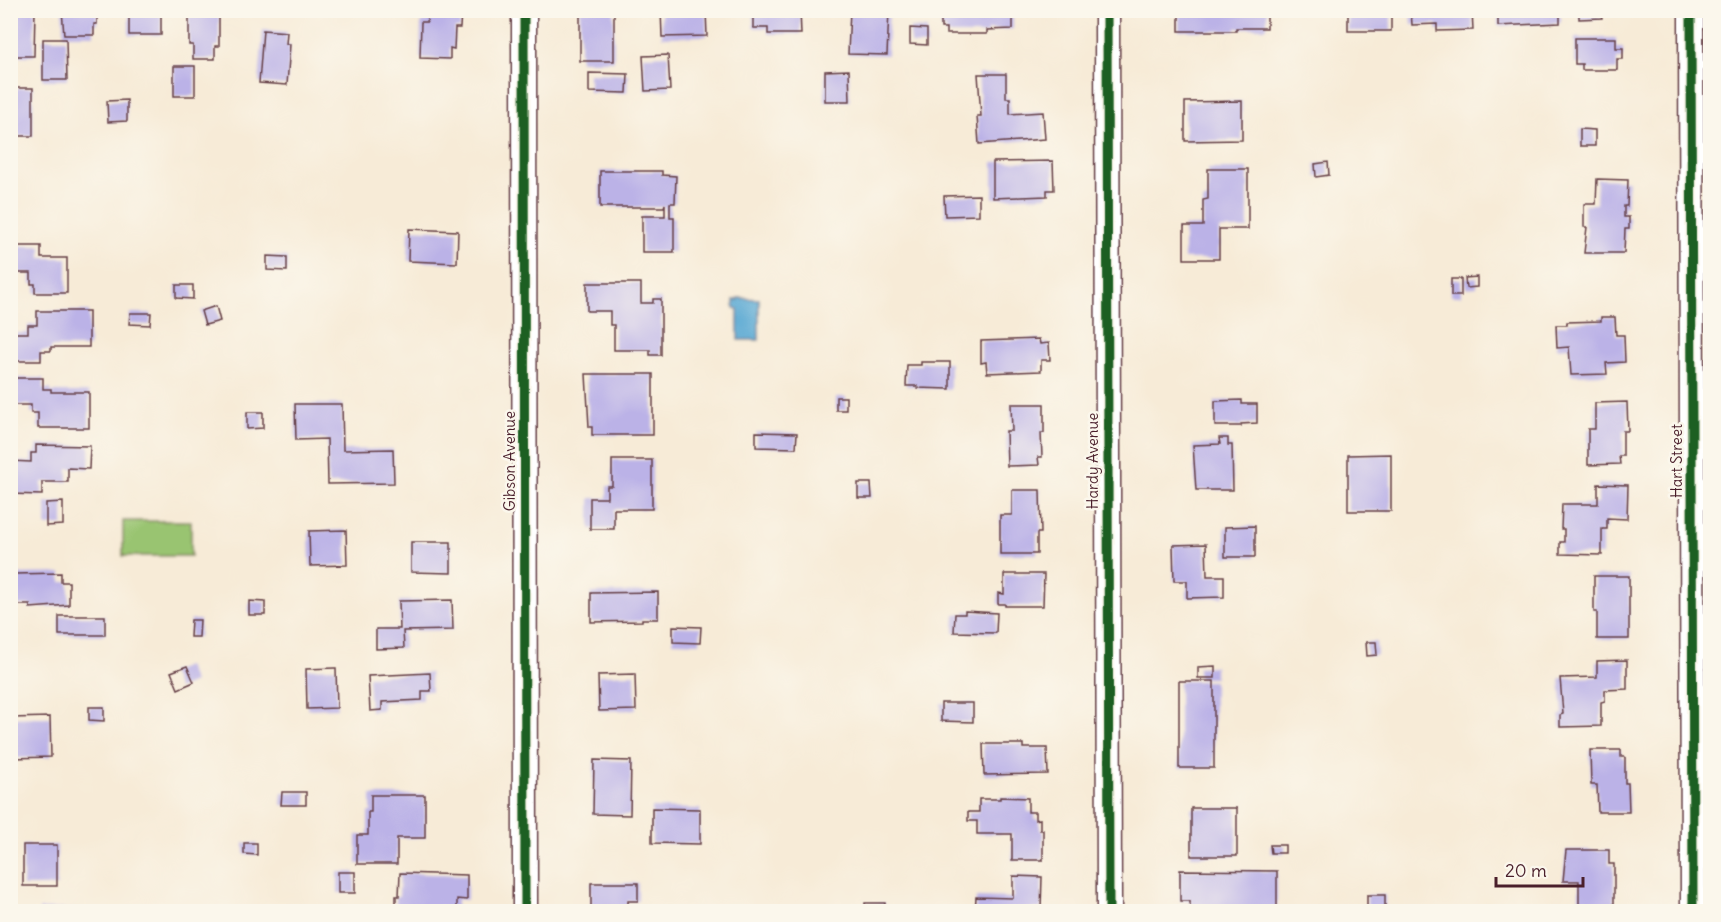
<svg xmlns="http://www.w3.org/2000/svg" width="1721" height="922" font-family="Delius,sans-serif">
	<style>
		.green { fill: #99c471; stroke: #72724e; stroke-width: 1.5 }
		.water { fill: #59a8d3; stroke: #52647f; stroke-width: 1.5 }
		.building { fill: #bbb2e7 }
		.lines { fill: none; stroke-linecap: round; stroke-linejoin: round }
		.minor-casing { stroke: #643e45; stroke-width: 27 }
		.minor { stroke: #fff; stroke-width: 24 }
		.cycleway-casing { stroke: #fbf7ec; stroke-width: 13 }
		.cycleway { stroke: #1b5e20; stroke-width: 9 }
		.labels { text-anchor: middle; stroke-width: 5; stroke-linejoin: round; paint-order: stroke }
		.street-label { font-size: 15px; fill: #4a1f2b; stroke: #fbf7ec }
	</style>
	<rect width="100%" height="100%" fill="#fbf7ec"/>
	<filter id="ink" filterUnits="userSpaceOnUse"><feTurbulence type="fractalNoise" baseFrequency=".0167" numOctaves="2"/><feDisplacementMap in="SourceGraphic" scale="12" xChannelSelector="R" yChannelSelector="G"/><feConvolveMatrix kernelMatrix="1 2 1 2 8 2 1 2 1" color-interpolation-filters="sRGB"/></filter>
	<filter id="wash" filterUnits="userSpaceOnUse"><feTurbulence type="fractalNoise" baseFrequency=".008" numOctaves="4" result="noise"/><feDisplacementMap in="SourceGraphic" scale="24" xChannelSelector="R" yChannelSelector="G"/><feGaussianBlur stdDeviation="1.35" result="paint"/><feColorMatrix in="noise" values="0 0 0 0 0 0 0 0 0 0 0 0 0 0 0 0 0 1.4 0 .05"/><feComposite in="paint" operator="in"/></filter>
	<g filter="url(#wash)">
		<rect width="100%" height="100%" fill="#f7ebd7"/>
		<rect class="green" x="123" y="521" width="68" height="35"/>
		<path class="water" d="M738,298L759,299V340H738V309L734,308V300H738Z"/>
		<g id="blocks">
			<g class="building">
				<path d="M10,10H35L34,56H10Z"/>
				<path d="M62,10H97V24H94V35H64Z"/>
				<rect x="129" y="10" width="32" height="25"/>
				<path d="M189,10H219V46H215V59H193V45H189Z"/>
				<path d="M428,10H461L460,28H455L454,49L450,48V59L420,58L421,22H427Z"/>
				<rect x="580" y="10" width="34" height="51"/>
				<path d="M661,10H706L707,36L662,37Z"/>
				<path d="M753,10H800L801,34H768V28H753Z"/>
				<path d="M850,10H889L887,55L848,54Z"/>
				<path d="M941,10H1013V29L987,30V34H946V28H941Z"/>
				<path d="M1179,10H1267V28H1236V31H1179Z"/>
				<rect x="1348" y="10" width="43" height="21"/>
				<path d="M1411,10H1472L1473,30L1437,31V24L1412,25Z"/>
				<path d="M1498,10H1560V23L1498,26Z"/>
				<path d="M1579,10H1602V18L1579,19Z"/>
				<path d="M910,28L927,29V45L910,44Z"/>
				<path d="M263,30L287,32L286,44H290L287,85L259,83Z"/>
				<path d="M1575,38H1616V48H1623V59H1617V70H1582V64H1575Z"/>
				<path d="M43,39H66L67,80H43Z"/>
				<path d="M668,55L670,90L645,91L643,56Z"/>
				<rect x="174" y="66" width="21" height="30"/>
				<path d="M849,70L850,101H825V71Z"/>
				<path d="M589,73L628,74L627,93L589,92Z"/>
				<path d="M978,74H1006V98H1010V114L1043,112L1045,139L979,144L977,116H981Z"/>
				<rect x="10" y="88" width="23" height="48"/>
				<path d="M127,100V121L108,122L107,101Z"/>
				<path d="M1242,101V140L1185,141V102Z"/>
				<path d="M1580,129L1595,130V146H1580Z"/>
				<path d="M1053,161L1054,190H1047V196L993,198V162Z"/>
				<path d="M1328,162L1329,175L1316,177L1315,164Z"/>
				<path d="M1208,169H1248V229H1219V259H1184V226H1203V200L1208,199Z"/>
				<path d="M600,171H662V175L676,176L675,203H670V217H674V252H642V216H665V204L664,207H600Z"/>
				<path d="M1597,179L1628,180L1627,206H1624V217H1629V229H1625L1624,253H1584L1587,227H1584V204H1596Z"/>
				<path d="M979,195V215L945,216L944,196Z"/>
				<path d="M409,229L458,231L457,263L408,261Z"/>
				<path d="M10,246H41V258H67V293H35V284H31V273H10Z"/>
				<path d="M267,256L287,257V271L267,270Z"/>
				<path d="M1477,277V287L1466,288L1465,278Z"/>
				<rect x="1451" y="279" width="10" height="17"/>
				<path d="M587,283H641V303H653V299H661V355H650V350H614V325H610V311H587Z"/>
				<path d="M176,285H193V299L176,298Z"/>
				<path d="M216,306L220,321L205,325L201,311Z"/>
				<path d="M37,311H89V347H51V351H41V361H12V333H28V325H37Z"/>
				<path d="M130,313H151L150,325L129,324Z"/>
				<path d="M1601,317H1615L1616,335H1624L1625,362L1606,363L1607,374L1571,375L1569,347L1557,348L1556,325H1567V322L1601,321Z"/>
				<path d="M1039,339L1040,344L1049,343L1050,360H1041V371L987,373L986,362L981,363V341Z"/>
				<path d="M921,362H950V389L917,388V386H906L907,365H921Z"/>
				<path d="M586,374H653V435H592V427H589Z"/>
				<path d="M10,378H43V389H51V392H89V428H38V413H31V405H10Z"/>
				<rect x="836" y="397" width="10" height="13"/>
				<path d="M1242,400V404H1257V423L1241,424V426H1215V401Z"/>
				<path d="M1627,402L1628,431H1623V456H1619L1620,464L1588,465V429H1595V403Z"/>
				<path d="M295,404H342L343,450L393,449L394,483L328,484L327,439L296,440Z"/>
				<path d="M1011,404H1044V433H1041L1042,457H1038L1039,465L1007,466L1006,431H1012Z"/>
				<path d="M247,412H263V428L247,429Z"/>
				<path d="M756,432L797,433L796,448L756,447Z"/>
				<path d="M1219,438H1228V445H1232L1233,490H1196L1193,445L1220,444Z"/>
				<path d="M36,445L90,446L89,469L68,468V482H42V495L10,494V461L31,462V453H36Z"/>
				<path d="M1391,454V511H1348V455Z"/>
				<path d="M612,460H652V509H614V529H590V498H607V486H612Z"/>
				<path d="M858,483H871L872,498H858Z"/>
				<path d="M1598,484L1628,485L1627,519L1607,518V529H1602V555L1560,554V542H1564V529H1561L1562,504H1598Z"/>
				<path d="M1012,490H1040L1041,533H1037V554H1000V515H1012Z"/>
				<path d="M63,502V525L46,526V503Z"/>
				<path d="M1255,526V557H1225V527Z"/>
				<path d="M346,530L347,565L310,566L309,531Z"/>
				<path d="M411,542H451V573L411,572Z"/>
				<path d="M1206,544L1207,576H1224V597L1187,598V581H1174L1173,545Z"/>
				<path d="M61,573V582H69V605L30,608V605H13V601H10V577H15V574Z"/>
				<path d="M1004,574H1044L1043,606H1005V604H998V593L1004,594Z"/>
				<path d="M1594,576H1629V639H1597V612H1594Z"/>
				<path d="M658,592V619H642V621L591,622V593Z"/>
				<path d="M452,600L453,630L403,631L404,648L376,649V629H400L399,601Z"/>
				<path d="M249,601L265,602V615H249Z"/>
				<path d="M965,611L997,613L996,633L954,632L955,614H965Z"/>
				<rect x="59" y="616" width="46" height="19"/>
				<path d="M191,620H200L199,637H190Z"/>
				<path d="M673,626L701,627L700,643L673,642Z"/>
				<path d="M1366,642H1376L1377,655L1367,656Z"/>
				<path d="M1627,660V689L1605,690V701L1601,702V726L1560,727V715L1563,714L1560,678L1597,677V661Z"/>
				<path d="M187,666L194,682L178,689L171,672Z"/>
				<path d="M1215,666V678H1198V667Z"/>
				<path d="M335,668H336L337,708L307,709L306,669Z"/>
				<path d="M430,673L431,691H422V700L382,702V710L370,711L368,676Z"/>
				<path d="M635,674L636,710L599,711L598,675Z"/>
				<rect x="1179" y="681" width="35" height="87"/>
				<path d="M941,703H973V722L941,721Z"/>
				<path d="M89,707H104V721L89,720Z"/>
				<path d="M50,717L51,757L13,758L10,718Z"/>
				<path d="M983,744H1023V748H1047L1048,774L984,775Z"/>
				<path d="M1590,750H1621V757H1625V783H1628L1629,812H1598L1597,785H1591Z"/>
				<path d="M594,760L631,761L630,815L593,814Z"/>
				<path d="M282,792H306V805H281Z"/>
				<path d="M371,795H425V838H397V864H357V835H368V812H371Z"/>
				<path d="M1000,797L1028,798V812H1035V820L1040,819V830H1043V860H1012V834H977V821H968V812H979V799H1000Z"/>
				<path d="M652,808L700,809V844L652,843Z"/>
				<rect x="1191" y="808" width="46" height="48"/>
				<path d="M244,843H257V855L244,854Z"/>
				<rect x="23" y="845" width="34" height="41"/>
				<path d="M1270,845H1285V853H1271Z"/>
				<path d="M1566,850H1609V864H1614V908H1579V881H1563Z"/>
				<path d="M1180,870L1277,871V908H1190V901H1180Z"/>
				<rect x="338" y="872" width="17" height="21"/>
				<path d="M400,873L467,875V900L457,899V910H415V912H396V896H399Z"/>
				<path d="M1013,876L1042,877L1041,909H1023V912H975L976,897L1013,898Z"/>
				<path d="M591,883H638V901H628V912H591Z"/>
				<rect x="1367" y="895" width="18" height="15"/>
				<rect x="865" y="903" width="20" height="9"/>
				<rect x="39" y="909" width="51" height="3"/>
			</g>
		</g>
	</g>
	<g filter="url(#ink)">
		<use href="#blocks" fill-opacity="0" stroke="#643e45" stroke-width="1.5"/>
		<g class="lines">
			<defs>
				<g id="minor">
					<path d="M524,10L525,912"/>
					<path d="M1107,10L1109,912"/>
					<path d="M1691,10L1693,912"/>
				</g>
			</defs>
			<use href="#minor" class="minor-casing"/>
			<use href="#minor" class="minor"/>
			<defs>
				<g id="cycleway">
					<path d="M524,10L525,912"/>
					<path d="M1107,10L1109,912"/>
					<path d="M1691,10L1693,912"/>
				</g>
			</defs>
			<use href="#cycleway" class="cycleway-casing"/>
			<use href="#cycleway" class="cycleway"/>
		</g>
	</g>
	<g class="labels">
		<g class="street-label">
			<text transform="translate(510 461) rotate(-90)" y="5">Gibson Avenue</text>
			<text transform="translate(1093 461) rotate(-90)" y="5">Hardy Avenue</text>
			<text transform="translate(1677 461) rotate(-90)" y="5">Hart Street</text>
		</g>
	</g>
	<rect width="1721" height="922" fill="none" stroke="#fbf7ec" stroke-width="36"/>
	<path d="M1496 877v9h87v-9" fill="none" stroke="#4a1f2b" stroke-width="3"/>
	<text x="1505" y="877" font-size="18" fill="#4a1f2b" stroke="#fbf7ec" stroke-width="4.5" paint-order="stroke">20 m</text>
</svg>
